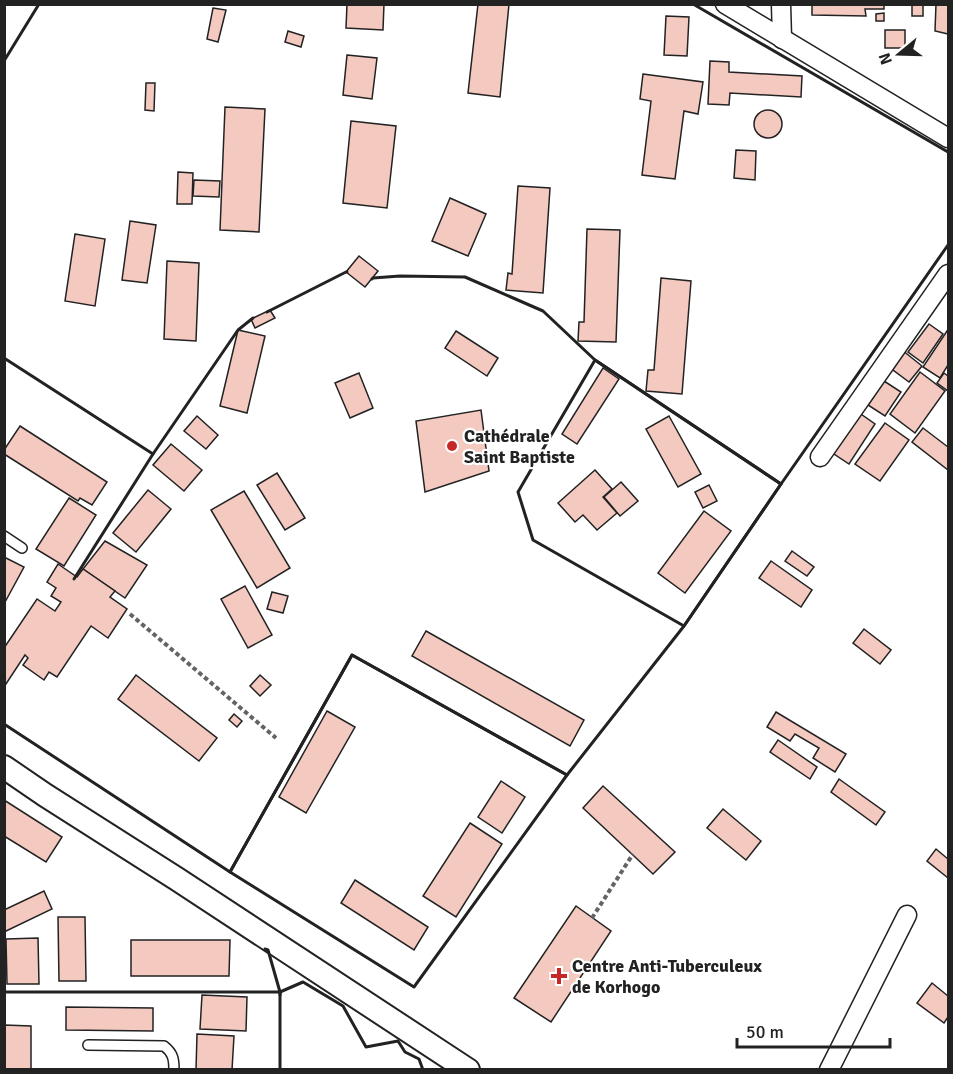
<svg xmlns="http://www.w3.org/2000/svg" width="953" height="1074" font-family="Signika,sans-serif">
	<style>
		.building { fill: #f3c9c0; stroke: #222; stroke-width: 1.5 }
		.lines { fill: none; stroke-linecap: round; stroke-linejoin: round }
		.service-casing { stroke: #222; stroke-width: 12 }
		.minor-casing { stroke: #222; stroke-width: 21 }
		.tertiary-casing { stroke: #222; stroke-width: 26 }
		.path { stroke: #646464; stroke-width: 4; stroke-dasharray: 4.5 3; stroke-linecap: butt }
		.service { stroke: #fff; stroke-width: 9 }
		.minor { stroke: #fff; stroke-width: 18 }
		.tertiary { stroke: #fff; stroke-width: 22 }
		.wall { stroke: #222; stroke-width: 3 }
		.poi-dot { fill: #c62828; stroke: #fff; stroke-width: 2 }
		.labels { text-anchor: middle; stroke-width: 4.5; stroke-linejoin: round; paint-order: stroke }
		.poi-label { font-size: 18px; font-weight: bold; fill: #222; stroke: #fff; text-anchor: start }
	</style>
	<rect width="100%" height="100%" fill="#fff"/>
	<g class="building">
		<path d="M347,4H384L383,30L346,28Z"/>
		<path d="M478,4H509L500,97L468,93Z"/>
		<path d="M812,4H884V9H865L866,16L812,15Z"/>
		<rect x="912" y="4" width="11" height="12"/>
		<path d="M936,4H948V34L935,31Z"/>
		<path d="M213,8L226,10L218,42L207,39Z"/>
		<path d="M884,13V21H876V14Z"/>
		<path d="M666,16L689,17L687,56L664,55Z"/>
		<rect x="885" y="30" width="20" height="18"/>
		<path d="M288,31L304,36L301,47L285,42Z"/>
		<path d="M347,55L377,58L372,99L343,95Z"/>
		<path d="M710,61L729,62V72L802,76L801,97L730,93L729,105L708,104Z"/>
		<path d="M643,74L703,82L698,114L684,111L675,179L642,175L651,101L640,99Z"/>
		<path d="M146,83H155L154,111L145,110Z"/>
		<path d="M225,107L265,109L259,232L220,230Z"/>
		<circle cx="768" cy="124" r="14"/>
		<path d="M351,121L396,126L387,208L343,203Z"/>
		<path d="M736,150L756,151L755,180L734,178Z"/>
		<path d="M178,172L193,173L192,204H177Z"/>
		<path d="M194,180L220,181L219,197L193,196Z"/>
		<path d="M518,186L550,188L543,293L506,290L508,273L512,274Z"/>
		<path d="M450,198L486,214L468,256L432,241Z"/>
		<path d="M130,221L156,225L147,283L122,280Z"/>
		<path d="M587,229L620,230L616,342L578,341L579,322H584Z"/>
		<path d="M75,234L105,239L95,306L65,301Z"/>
		<path d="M359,256L378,271L365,287L346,272Z"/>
		<path d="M167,261L199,263L196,341L164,339Z"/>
		<path d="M661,278L691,281L682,394L646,391L648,370H654Z"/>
		<path d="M270,310L275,318L255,328L251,319Z"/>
		<path d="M929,324L943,334L923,363L908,352Z"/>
		<path d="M238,330L265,336L247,413L220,406Z"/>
		<path d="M456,331L498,358L487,376L445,348Z"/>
		<path d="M947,331L948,332V365L940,378L923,367Z"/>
		<path d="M902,350L922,366L909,382L889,367Z"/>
		<path d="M603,368L619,379L577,444L562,434Z"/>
		<path d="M920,372L945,391L915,433L890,414Z"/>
		<path d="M359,373L373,408L350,418L335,383Z"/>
		<path d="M944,373L948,376V391L937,383Z"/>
		<path d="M884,381L901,392L885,416L868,405Z"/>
		<path d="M481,410L489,471L425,492L416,421Z"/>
		<path d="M858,412L875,424L849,464L831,452Z"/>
		<path d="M197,416L218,435L206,449L184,431Z"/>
		<path d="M669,416L701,474L678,487L646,429Z"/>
		<path d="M885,423L909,440L880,481L855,464Z"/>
		<path d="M20,426L107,482L92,505L80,498L78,501L4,454V450Z"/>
		<path d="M923,428L948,447V470L912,442Z"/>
		<path d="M171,444L202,470L184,491L153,465Z"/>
		<path d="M595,470L612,489L603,497L617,513L597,530L583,515L575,522L558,503Z"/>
		<path d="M277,473L305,518L285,530L257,485Z"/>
		<path d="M621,482L638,501L620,516L604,497Z"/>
		<path d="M709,485L717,501L703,508L695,492Z"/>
		<path d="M148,490L171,509L136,552L113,533Z"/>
		<path d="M244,491L290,568L257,588L211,510Z"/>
		<path d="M69,498L96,515L64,566L36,549Z"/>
		<path d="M704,511L731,531L685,593L658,573Z"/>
		<path d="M105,541L147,565L125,598L83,569Z"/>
		<path d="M792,551L814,567L807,576L785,561Z"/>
		<path d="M4,557L24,567L4,604Z"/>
		<path d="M771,561L812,590L801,607L759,578Z"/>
		<path d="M58,564L77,577L83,569L115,591L110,597L127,609L108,638L91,626L57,677L49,672L44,680L23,665L28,658L25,655L4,687V648L37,599L55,611L61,602L51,596L56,588L47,582Z"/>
		<path d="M245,586L272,635L248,648L221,599Z"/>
		<path d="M272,592L288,596L283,613L267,609Z"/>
		<path d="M864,629L891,650L880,664L853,643Z"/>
		<path d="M426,631L584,720L570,746L412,656Z"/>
		<path d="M136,675L217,738L199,761L118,699Z"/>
		<path d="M260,675L271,685L260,696L250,686Z"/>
		<path d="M327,711L355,727L306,813L279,797Z"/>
		<path d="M776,712L846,754L835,772L813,758L819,748L795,734L790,741L767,727Z"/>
		<path d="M234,714L242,721L237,727L229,720Z"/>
		<path d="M778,740L817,767L810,779L770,752Z"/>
		<path d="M839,779L885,812L876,825L831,792Z"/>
		<path d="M501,781L525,797L502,833L478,817Z"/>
		<path d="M603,786L675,852L653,874L583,808Z"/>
		<path d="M4,800L62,837L46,862L4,836Z"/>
		<path d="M723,809L761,841L746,860L707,828Z"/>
		<path d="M470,823L502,844L456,917L423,896Z"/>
		<path d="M936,849L948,859V878L927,861Z"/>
		<path d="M355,880L428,927L414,950L341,903Z"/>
		<path d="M44,891L52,909L4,932V910Z"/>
		<path d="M576,906L611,931L551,1022L514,998Z"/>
		<path d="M58,917H85L86,981H59Z"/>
		<path d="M38,938L39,984H7L6,939Z"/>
		<path d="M131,940H230L229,976H131Z"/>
		<path d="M932,983L948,996V1017L944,1023L917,1003Z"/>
		<path d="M202,995L247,997L246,1031L200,1029Z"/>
		<path d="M66,1007L153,1008V1031L66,1030Z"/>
		<path d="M4,1025L31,1026V1070H4Z"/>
		<path d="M197,1034L234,1036L232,1070H196Z"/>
	</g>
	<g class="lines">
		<defs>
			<g id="service">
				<path d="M4,536L22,548"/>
				<path d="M88,1045L164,1046C173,1053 174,1059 174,1070"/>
			</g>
			<g id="minor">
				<path d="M725,4L948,138"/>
				<path d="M781,4L782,39"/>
				<path d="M820,457L948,274"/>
				<path d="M829,1070L907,915"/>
			</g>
			<path id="tertiary" d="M4,767L45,795L177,879L468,1070"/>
		</defs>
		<use href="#service" class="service-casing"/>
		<use href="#minor" class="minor-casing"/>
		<use href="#tertiary" class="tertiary-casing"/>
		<g class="path">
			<path d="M130,614L276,738"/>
			<path d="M592,918L633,854"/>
		</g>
		<use href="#service" class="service"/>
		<use href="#minor" class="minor"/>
		<use href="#tertiary" class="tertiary"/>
		<g class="wall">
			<path d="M693,4L948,152"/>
			<path d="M4,61L39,4"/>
			<path d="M267,312L346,272H347"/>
			<path d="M4,358L153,454"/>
			<path d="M595,360L781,484L684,626L533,540L518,492Z"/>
			<path d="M779,483L781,484L948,245"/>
			<path d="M74,579L153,454L238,330L253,318"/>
			<path d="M352,655L567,775L414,987L230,872Z"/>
			<path d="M4,724L230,872L352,655L567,775L684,626L781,484L595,360L543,311L465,277L400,276L373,278L372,279"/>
			<path d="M4,992H280L268,950L265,949"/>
			<path d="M280,992V1070"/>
			<path d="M280,995V992L303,982L343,1006L366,1047L398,1041L405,1052L419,1059L423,1070"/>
		</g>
	</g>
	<g class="poi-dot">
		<circle cx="452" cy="446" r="6"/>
		<path d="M556 967h6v6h6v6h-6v6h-6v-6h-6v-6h6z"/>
	</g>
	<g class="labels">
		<g class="poi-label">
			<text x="464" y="442">Cathédrale<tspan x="464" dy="21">Saint Baptiste</tspan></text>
			<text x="572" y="972">Centre Anti-Tuberculeux<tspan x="572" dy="21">de Korhogo</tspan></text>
		</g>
	</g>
	<rect width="953" height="1074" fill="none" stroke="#222222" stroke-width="12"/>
	<g transform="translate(899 54) rotate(251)" stroke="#ffffff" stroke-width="4.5" paint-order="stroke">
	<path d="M0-4.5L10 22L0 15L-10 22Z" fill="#222222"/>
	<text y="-9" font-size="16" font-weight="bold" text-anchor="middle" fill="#222222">N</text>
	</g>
	<path d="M737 1038v9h153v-9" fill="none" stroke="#222222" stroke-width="3"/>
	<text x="746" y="1038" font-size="18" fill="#222222" stroke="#ffffff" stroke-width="4.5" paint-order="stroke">50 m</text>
</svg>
